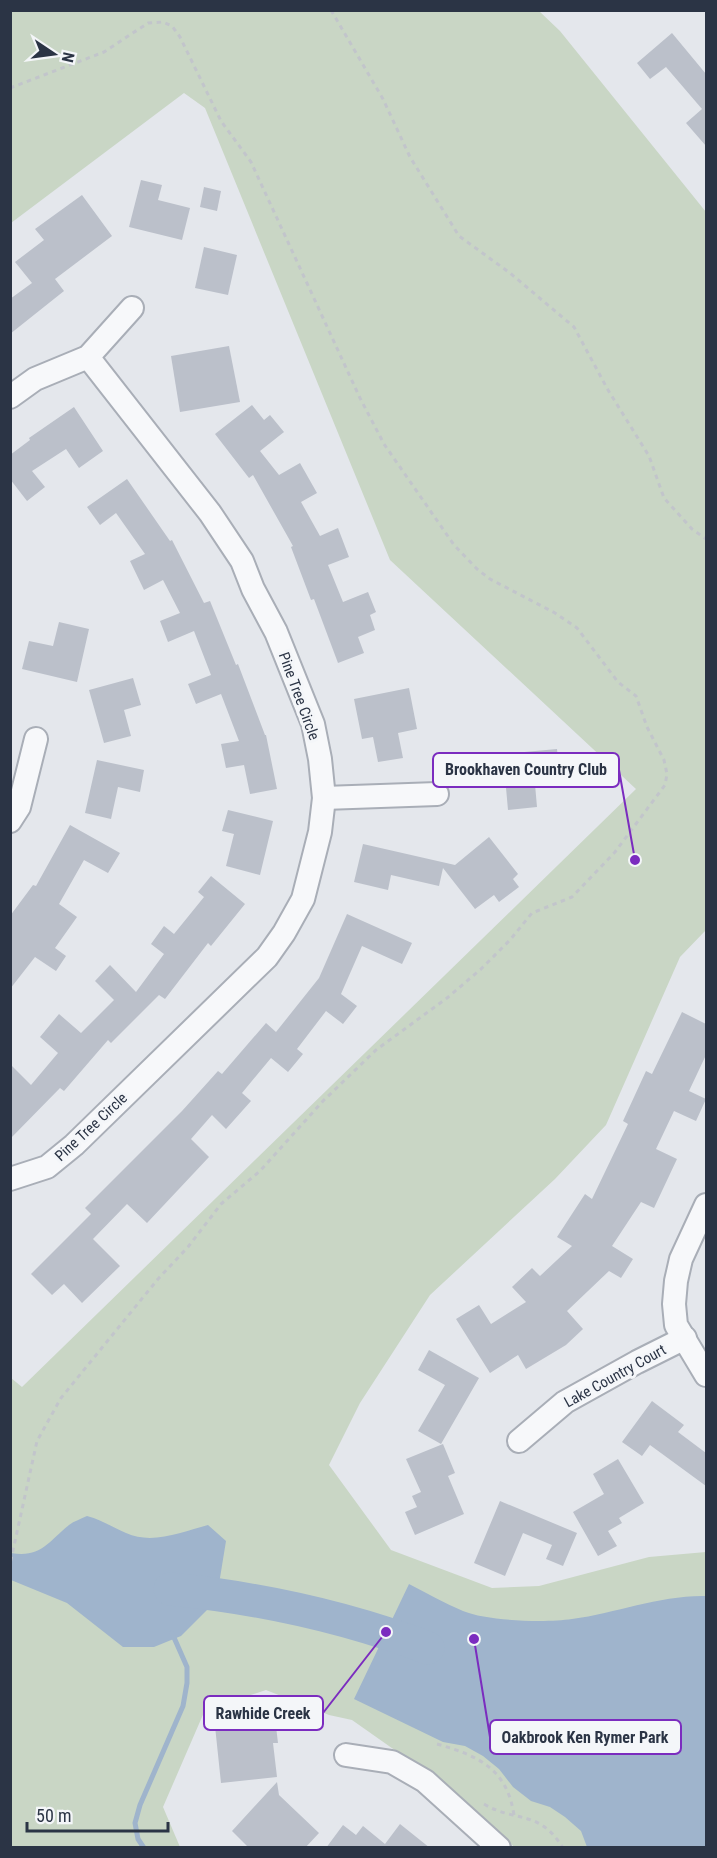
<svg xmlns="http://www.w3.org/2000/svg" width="717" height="1858" font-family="'Roboto Condensed',sans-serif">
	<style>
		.green { fill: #c9d6c5 }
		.water { fill: #9fb4cc }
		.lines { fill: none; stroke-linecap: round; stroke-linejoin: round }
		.stream { stroke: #9fb4cc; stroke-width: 5 }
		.river { stroke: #9fb4cc; stroke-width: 33 }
		.building { fill: #bbc0ca }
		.street-casing { stroke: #a9aeb7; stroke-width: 26 }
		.path { stroke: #c2c5cb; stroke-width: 3; stroke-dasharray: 4.5 4.5; stroke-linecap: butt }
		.street { stroke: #f7f8fa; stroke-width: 22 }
		.labels { text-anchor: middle; stroke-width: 6; stroke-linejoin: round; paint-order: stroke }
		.street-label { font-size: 15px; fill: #2b3445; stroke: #f4f6f9 }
		.leader { fill: none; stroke: #7b2cbf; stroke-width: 2 }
		.callout-dot { fill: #7b2cbf; stroke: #f4f6f9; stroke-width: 2 }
		.callout { fill: #f4f6f9; stroke: #7b2cbf; stroke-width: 2 }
		.callout-label { font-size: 16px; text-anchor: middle; font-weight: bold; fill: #2b3445 }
	</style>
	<rect width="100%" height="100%" fill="#e4e7ec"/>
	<path class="green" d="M11,10L539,11L560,31L706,212V930L680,957L606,1125L555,1179L430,1295L360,1403L329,1465L391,1550L492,1588L539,1586L649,1557L706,1552V1847H514L503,1835L460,1796L352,1720L329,1715L266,1690L205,1710L163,1807L180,1847H11V1378L22,1387L636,789L390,560L205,108L184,93L11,223Z"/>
	<g class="water">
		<path d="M87,1516C102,1520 112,1527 126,1533C152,1545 182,1532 208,1525L226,1541L219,1584L210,1607L181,1636L154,1647H123L67,1603L11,1580V1553C41,1558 48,1542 69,1525C74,1521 81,1519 87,1516Z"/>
		<path d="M409,1584C427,1593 444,1603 463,1611C487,1621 545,1623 572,1619C617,1613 660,1595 706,1596V1847H587L581,1831L565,1817L550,1807L531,1801L513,1787L499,1769L483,1756L465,1746L443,1742L354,1699Z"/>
	</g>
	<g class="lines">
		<path class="stream" d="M144,1848L138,1839L135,1823L140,1805L183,1706L187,1683V1667L172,1633"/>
		<path class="river" d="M170,1589C260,1598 344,1616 428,1648"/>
	</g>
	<g class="building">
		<path d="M672,33L706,74V146L686,123L702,109L666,67L650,79L637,63Z"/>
		<path d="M141,180L162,185L158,200L190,208L182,240L129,227Z"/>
		<path d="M204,187L221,191L217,211L200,207Z"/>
		<path d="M82,195L112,236L55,279L64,291L10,334V299L32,283L15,262L44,240L35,229Z"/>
		<path d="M204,247L237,255L228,295L195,288Z"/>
		<path d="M229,346L240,402L180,412L171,356Z"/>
		<path d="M252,405L264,420L270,415L284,432L260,451L279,475L300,463L317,493L301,502L320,536L338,528L349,557L328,565L343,602L368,592L376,612L370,615L375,630L358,637L364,653L338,663L314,599L311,600L291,547L293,546L253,475L249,478L215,434Z"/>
		<path d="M74,407L103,451L79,468L66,449L32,471L45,487L27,501L10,479V455L30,440L29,438Z"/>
		<path d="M127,479L170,541L172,540L204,603L210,601L236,665L238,664L265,735H266L277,789L250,794L244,765L226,768L221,744L239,741L221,694L196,704L188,684L211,675L194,631L168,642L160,621L180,613L163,580L144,590L130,561L145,554L116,513L100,525L87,507Z"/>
		<path d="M59,622L89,629L77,682L22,669L29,641L53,646Z"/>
		<path d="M133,678L141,705L124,710L131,736L104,743L89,690Z"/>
		<path d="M409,688L417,729L398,733L403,758L378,762L373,737L362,739L354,699Z"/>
		<path d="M557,749L559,770L534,773L537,807L508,810L503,754Z"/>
		<path d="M97,760L144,770L140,792L118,787L111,819L85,813Z"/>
		<path d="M228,810L273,821L260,875L226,866L234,834L222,831Z"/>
		<path d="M70,825L120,853L108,873L84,860L59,904L77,917L55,948L66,956L56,971L35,957L10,989V916L33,885L36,886Z"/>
		<path d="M489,837L518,874L513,879L519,887L499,902L494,895L475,909L443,868L439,886L391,875L388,890L354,882L363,844L455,865Z"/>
		<path d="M211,876L245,904L211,946L208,943L165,999L159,995L111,1043L108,1040L64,1091L60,1088L10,1139V1064L31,1085L58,1053L40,1037L59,1014L81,1033L114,1000L95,981L110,965L136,992L164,954L151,944L164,926L174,934L204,897L198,892Z"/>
		<path d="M347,914L412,943L402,964L362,946L341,994L357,1006L343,1024L326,1011L297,1049L303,1054L288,1072L271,1058L242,1093L251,1101L226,1129L212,1115L191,1139L209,1157L147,1223L127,1204L93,1239L120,1266L82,1303L64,1284L52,1295L31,1274L91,1214L85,1208L182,1111L218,1071L222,1074L266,1023L276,1032L319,978Z"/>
		<path d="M682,1012L706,1024V1055L689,1091L706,1099L696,1121L674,1111L656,1149L677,1159L654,1208L641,1202L612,1246L633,1259L621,1278L609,1271L567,1311L583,1329L566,1345L526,1369L518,1355L490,1373L456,1319L479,1305L491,1324L526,1302L512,1287L532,1268L540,1276L572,1246L557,1237L585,1194L592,1199L628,1124L623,1121L646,1071L652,1074Z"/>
		<path d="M429,1350L479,1378L441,1444L418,1431L445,1385L418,1370Z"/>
		<path d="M652,1401L684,1425L678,1432L706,1453V1486L650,1445L642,1456L622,1442Z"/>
		<path d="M443,1444L455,1473L448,1476L464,1514L415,1535L405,1512L417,1507L412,1496L421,1492L406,1459Z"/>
		<path d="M618,1459L644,1503L619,1518L622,1523L608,1531L617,1546L598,1556L573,1512L604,1494L593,1474Z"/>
		<path d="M500,1501L577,1533L563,1566L546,1559L552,1545L523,1533L505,1576L474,1563Z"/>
		<path d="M275,1718L278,1743H273L277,1777L221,1783L215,1726Z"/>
		<path d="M277,1782L279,1795L319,1833L305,1848H249L232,1831Z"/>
		<path d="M400,1824L430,1848H326L343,1825L356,1835L363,1826L385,1844Z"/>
	</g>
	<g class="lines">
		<defs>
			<g id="street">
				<path d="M10,397L35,379L88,357L132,308"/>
				<path d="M324,798L437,794"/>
				<path d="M10,821L19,807L36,739"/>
				<path d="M10,1179L47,1167L74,1145L267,957L284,933L303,899L320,832L324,798L320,759L313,724L276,632L253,589L242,561L210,513L88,357"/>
				<path d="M706,1205L681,1259L676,1281L674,1304L676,1325L706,1375"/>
				<path d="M519,1441L565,1402L637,1362L685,1338"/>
				<path d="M346,1755L392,1762L425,1781L499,1848"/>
			</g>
		</defs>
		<use href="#street" class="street-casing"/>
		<g class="path">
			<path d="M331,10L383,99L410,157L459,236L510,273L574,327L608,390L649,456L664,498L692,529L706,539"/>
			<path d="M10,88L104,52L148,23L163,22L172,26L180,37L221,121L251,162L360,398L384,444L454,545L477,569L490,579L555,613L577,628L618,682L636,696L647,727L664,760L667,774L665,785L615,852L572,897L532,913L510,940L481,969L447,998L376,1050L323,1101L260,1171L221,1204L188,1247L158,1279L61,1398L37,1441L10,1564"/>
			<path d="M437,1744C479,1756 507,1769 514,1815"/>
			<path d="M484,1804C516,1823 539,1809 563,1848"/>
		</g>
		<use href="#street" class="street"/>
	</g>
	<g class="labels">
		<g class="street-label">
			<text transform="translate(299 696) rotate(70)" y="5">Pine Tree Circle</text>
			<text transform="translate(91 1127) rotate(-43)" y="5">Pine Tree Circle</text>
			<text transform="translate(615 1376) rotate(-29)" y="5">Lake Country Court</text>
		</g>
	</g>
	<path class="leader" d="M635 860L619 770M386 1632L323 1713M474 1639L490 1737"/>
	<g class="callout-dot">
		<circle cx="635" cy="860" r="6"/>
		<circle cx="386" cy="1632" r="6"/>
		<circle cx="474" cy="1639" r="6"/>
	</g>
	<g class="callout">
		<rect x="433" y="753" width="186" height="34" rx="6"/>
		<rect x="204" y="1696" width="119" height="34" rx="6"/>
		<rect x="490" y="1720" width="191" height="34" rx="6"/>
	</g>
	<g class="callout-label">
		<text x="526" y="775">Brookhaven Country Club</text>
		<text x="263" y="1719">Rawhide Creek</text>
		<text x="585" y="1743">Oakbrook Ken Rymer Park</text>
	</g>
	<rect width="717" height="1858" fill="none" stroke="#2b3445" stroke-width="24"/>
	<g transform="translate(54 54) rotate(103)" stroke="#f4f6f9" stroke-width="4.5" paint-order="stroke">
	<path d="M0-4.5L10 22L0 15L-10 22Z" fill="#2b3445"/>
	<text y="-9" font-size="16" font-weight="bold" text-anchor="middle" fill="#2b3445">N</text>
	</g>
	<path d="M27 1822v9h141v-9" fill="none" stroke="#2b3445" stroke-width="3"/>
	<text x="36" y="1822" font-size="18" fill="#2b3445" stroke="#f4f6f9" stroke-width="4.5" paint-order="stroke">50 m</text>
</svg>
